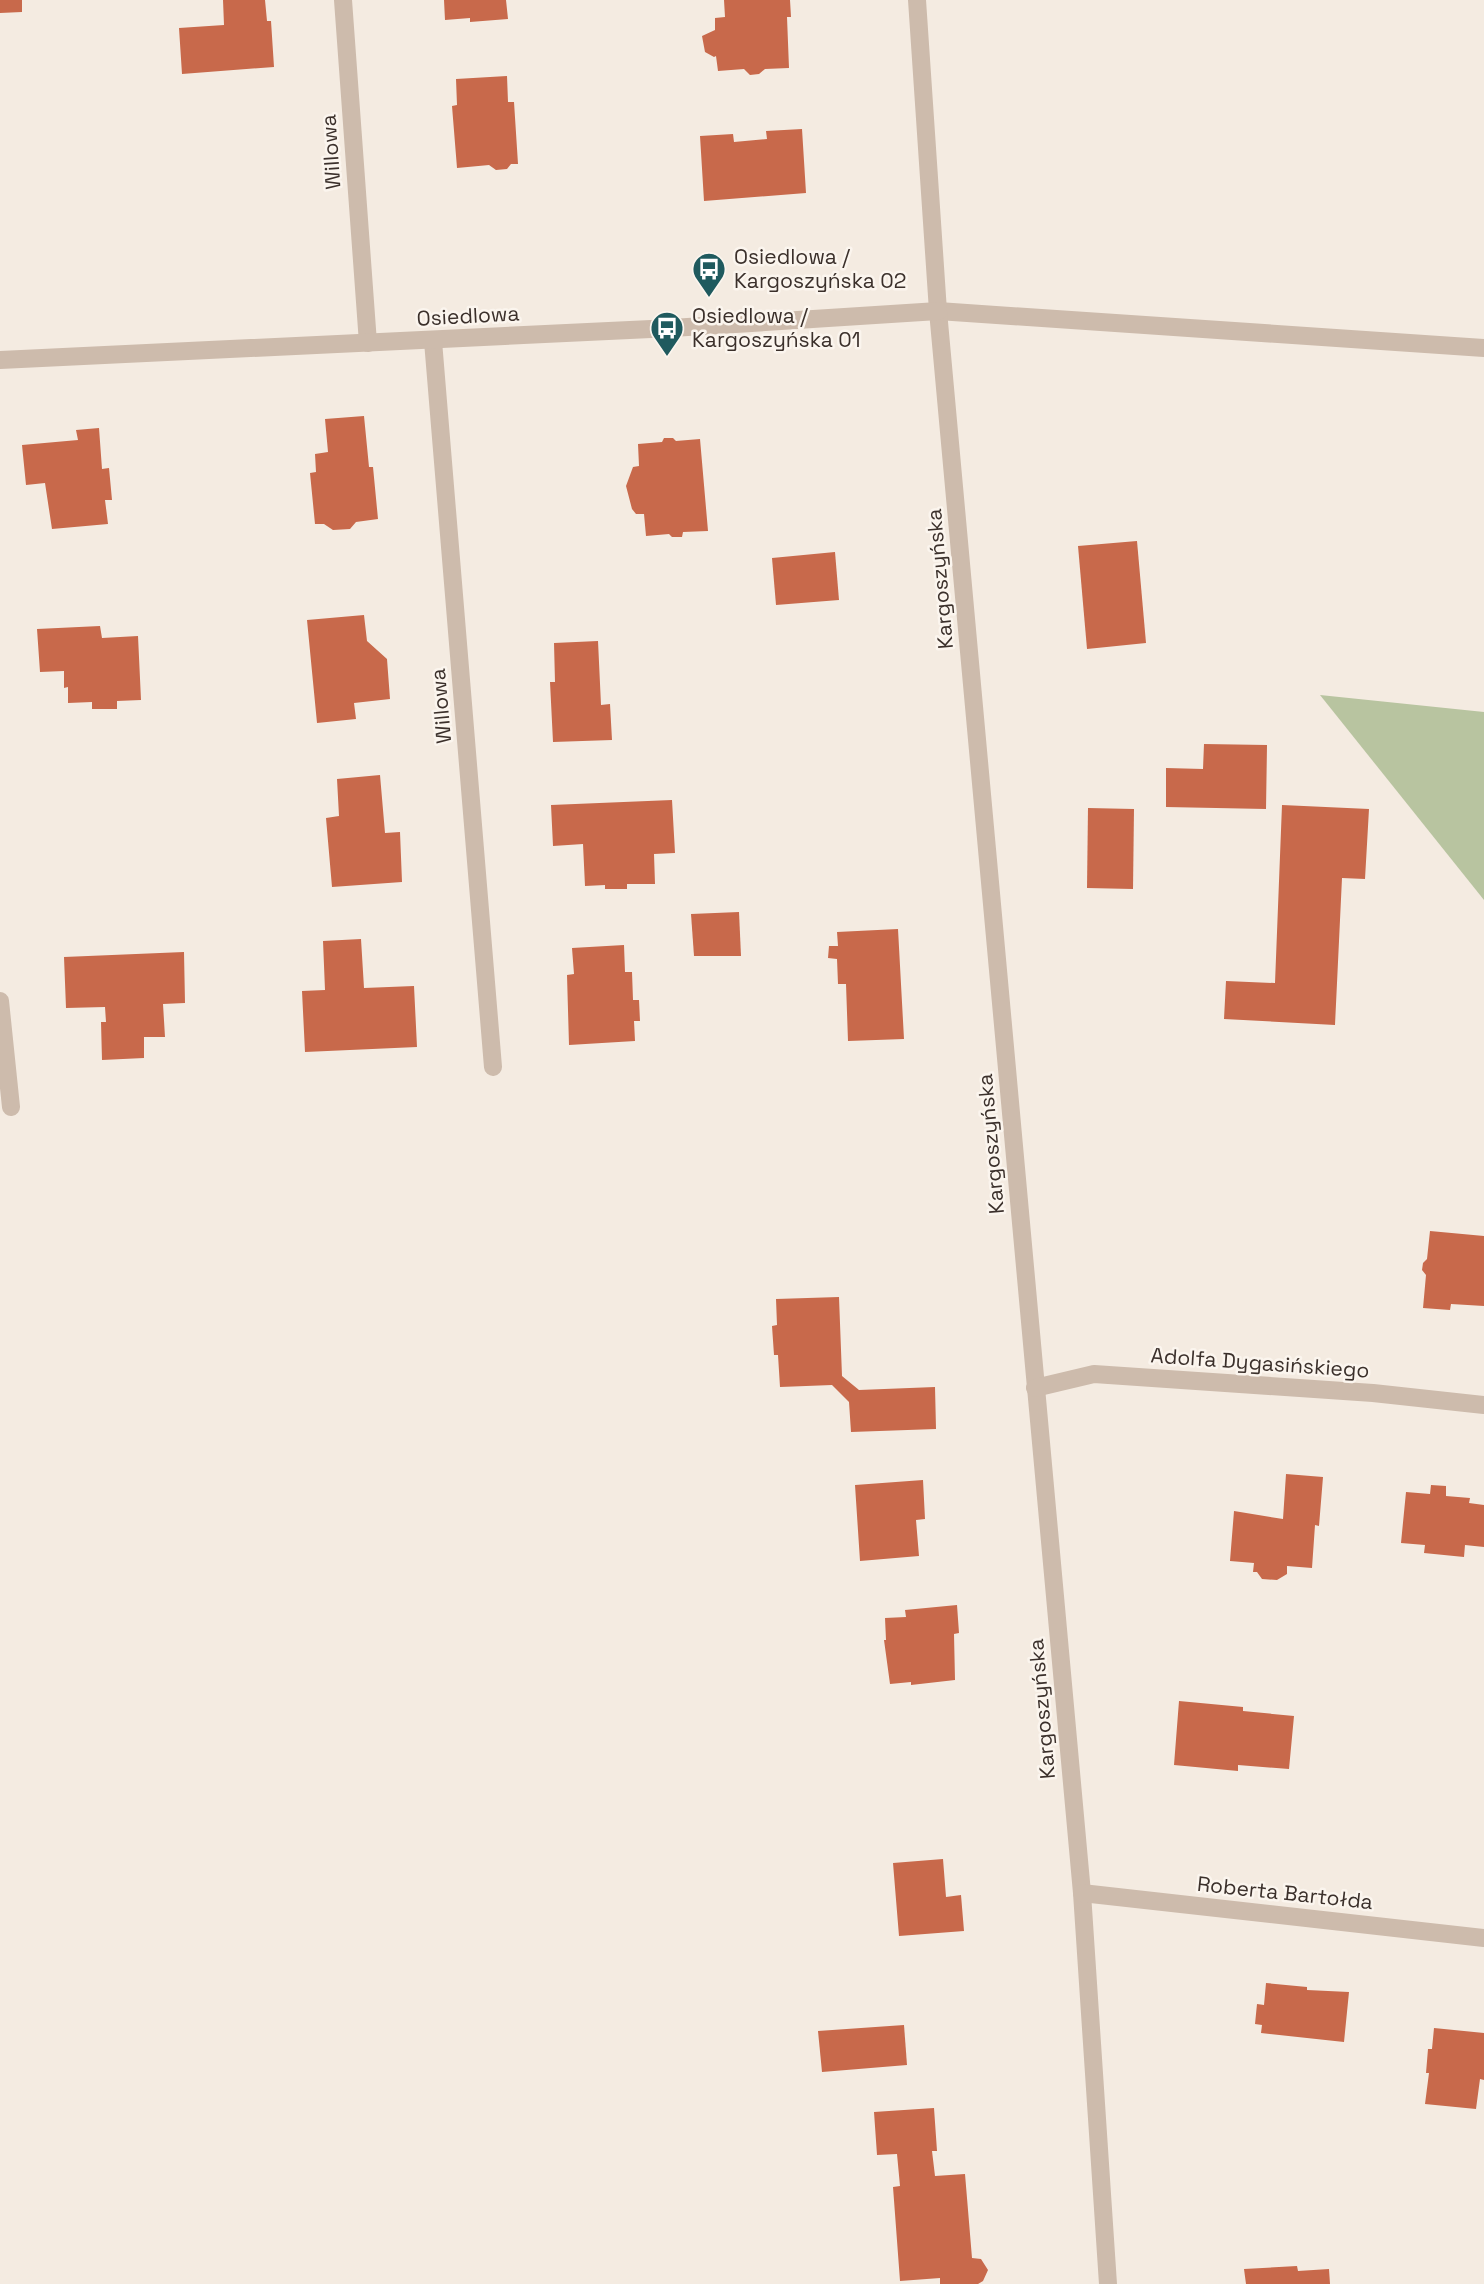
<svg xmlns="http://www.w3.org/2000/svg" width="1484" height="2284" font-family="'Space Grotesk',sans-serif">
	<style>
		.green { fill: #b8c4a0 }
		.building { fill: #c8694b }
		.lines { fill: none; stroke-linecap: round; stroke-linejoin: round }
		.lane { stroke: #cdbbac; stroke-width: 18 }
		.street { stroke: #cdbbac; stroke-width: 18 }
		.labels { text-anchor: middle; stroke-width: 5; stroke-linejoin: round; paint-order: stroke }
		.street-label { font-size: 21px; fill: #3b302b; stroke: #fbf5ee }
		.poi-label { font-size: 21px; fill: #3b302b; stroke: #fbf5ee; text-anchor: start }
	</style>
	<rect width="100%" height="100%" fill="#f4ebe1"/>
	<path class="green" d="M1320,695L1484,712V900Z"/>
	<g class="building">
		<path d="M0,0H22V12L0,13Z"/>
		<path d="M223,0H265L267,21H271L274,67L182,74L179,28L224,25Z"/>
		<path d="M444,0H506L508,19L470,22V18L445,20Z"/>
		<path d="M724,0H790L791,17H787L789,68L765,69L759,74L750,75L744,69L718,71L716,56L714,57L705,52L702,36L715,30V18L725,17Z"/>
		<path d="M507,76L508,102H514L518,164H511L507,169L496,170L489,165L457,168L452,106L457,105L456,79Z"/>
		<path d="M802,129L806,193L704,201L700,136L733,134L734,142L767,139L766,131Z"/>
		<path d="M364,416L369,467H373L378,519L356,522L350,529L333,530L324,524H315L310,473L316,472L315,454L328,452L325,419Z"/>
		<path d="M99,428L102,469L109,468L112,500H105L108,524L52,529L45,483L26,485L22,445L78,440L76,430Z"/>
		<path d="M664,438H673L676,441L700,439L708,531L683,532L682,537H672L669,534L646,536L644,514H636L632,509L626,486L633,467L639,466L638,444L662,442Z"/>
		<path d="M1137,541L1146,643L1087,649L1078,546Z"/>
		<path d="M835,552L839,600L776,605L772,558Z"/>
		<path d="M364,615L367,641L387,659L390,699L354,703L356,719L317,723L307,620Z"/>
		<path d="M100,626L102,638L138,636L141,700L117,701V709H92V702L68,703V687L64,688V671L40,672L37,629Z"/>
		<path d="M598,641L601,705L610,704L612,740L553,742L550,682H555L554,643Z"/>
		<path d="M1204,744L1267,745L1266,809L1166,807V768L1203,769Z"/>
		<path d="M380,775L385,833L400,832L402,882L332,887L326,818L339,816L337,779Z"/>
		<path d="M672,800L675,853L654,854L655,884H627V889H605V885L585,886L583,844L553,846L551,805Z"/>
		<path d="M1282,805L1369,809L1365,879L1342,878L1335,1025L1224,1019L1226,981L1275,983Z"/>
		<path d="M1088,808L1134,809L1133,889L1087,888Z"/>
		<path d="M739,912L741,956H694L691,914Z"/>
		<path d="M898,929L904,1039L848,1041L846,984H838L837,959L828,958L829,946H838L837,932Z"/>
		<path d="M361,939L364,988L414,986L417,1047L305,1052L302,991L325,990L323,941Z"/>
		<path d="M624,945L625,972H632L633,1000H639L640,1021H634L635,1041L569,1045L567,975L574,974L572,948Z"/>
		<path d="M184,952L185,1003L163,1004L165,1037H144V1058L102,1060L101,1022H106L105,1007L66,1008L64,957Z"/>
		<path d="M1430,1231L1484,1236V1306L1451,1304L1450,1310L1423,1308L1426,1275L1422,1270L1423,1263L1427,1259Z"/>
		<path d="M839,1297L842,1376L859,1390L935,1387L936,1429L851,1432L849,1402L832,1385L780,1387L778,1355H774L772,1326L777,1325L776,1299Z"/>
		<path d="M1286,1474L1323,1477L1319,1526L1315,1525L1312,1568L1287,1566V1574L1277,1580L1262,1579L1257,1572H1253L1254,1563L1230,1561L1234,1511L1283,1519Z"/>
		<path d="M923,1480L925,1519L916,1520L919,1556L860,1561L855,1485Z"/>
		<path d="M1431,1485L1446,1486V1496L1470,1498L1469,1503L1484,1505V1547L1465,1545L1464,1557L1424,1553L1425,1545L1401,1543L1406,1492L1430,1494Z"/>
		<path d="M957,1605L959,1633L954,1634L955,1680L911,1685V1682L890,1684L884,1640H886L885,1618L906,1617L905,1610Z"/>
		<path d="M1179,1701L1243,1707V1711L1294,1716L1289,1769L1238,1765V1771L1174,1765Z"/>
		<path d="M943,1859L946,1897L961,1895L964,1931L899,1936L893,1863Z"/>
		<path d="M1266,1983L1307,1987V1990L1349,1992L1344,2042L1261,2033L1262,2025L1255,2024L1257,2004L1264,2005Z"/>
		<path d="M904,2025L907,2065L822,2072L818,2031Z"/>
		<path d="M1434,2028L1484,2033V2080L1480,2079L1476,2109L1425,2104L1429,2073H1426L1428,2049H1432Z"/>
		<path d="M934,2108L937,2151H932L935,2176L965,2174L972,2258L981,2259L988,2270L983,2281L978,2284H940V2278L900,2281L893,2187L900,2186L897,2154L877,2155L874,2112Z"/>
		<path d="M1297,2266L1298,2271L1329,2269L1330,2284H1246L1244,2269Z"/>
	</g>
	<g class="lines">
		<path class="lane" d="M938,311L1484,348"/>
		<g class="street">
			<path d="M343,0L368,343"/>
			<path d="M917,0L938,311L1082,1893L1108,2284"/>
			<path d="M433,341L493,1067"/>
			<path d="M0,360L672,328L938,311"/>
			<path d="M0,1001L11,1107"/>
			<path d="M1035,1388L1094,1374L1373,1393L1484,1405"/>
			<path d="M1082,1893L1484,1938"/>
		</g>
	</g>
	<defs>
		<symbol id="bus-pin" viewBox="-11 -11 22 30"><path d="M0 17L-7.5 6A9.5 9.5 0 1 1 7.5 6Z" fill="#1f5a5e" stroke="#fbf5ee"/><path d="M-5-6H5V4H4V6H2V4H-2V6H-4V4H-5ZM-3.5-4V0h7V-4ZM-3.5 1.2v1.5H-2V1.2ZM2 1.2v1.5H3.5V1.2Z" fill="#fff"/></symbol>
	</defs>
	<g fill-rule="evenodd">
		<use href="#bus-pin" x="690" y="250" width="38" height="52"/>
		<use href="#bus-pin" x="648" y="309" width="38" height="52"/>
	</g>
	<g class="labels">
		<g class="street-label">
			<text transform="translate(331 152) rotate(-94)" y="7">Willowa</text>
			<text transform="translate(468 316) rotate(-3)" y="7">Osiedlowa</text>
			<text transform="translate(940 579) rotate(-95)" y="7">Kargoszyńska</text>
			<text transform="translate(441 706) rotate(-95)" y="7">Willowa</text>
			<text transform="translate(991 1144) rotate(-95)" y="7">Kargoszyńska</text>
			<text transform="translate(1260 1363) rotate(4)" y="7">Adolfa Dygasińskiego</text>
			<text transform="translate(1042 1709) rotate(-95)" y="7">Kargoszyńska</text>
			<text transform="translate(1285 1893) rotate(6)" y="7">Roberta Bartołda</text>
		</g>
		<g class="poi-label">
			<text x="734" y="264">Osiedlowa /<tspan x="734" dy="24">Kargoszyńska 02</tspan></text>
			<text x="692" y="323">Osiedlowa /<tspan x="692" dy="24">Kargoszyńska 01</tspan></text>
		</g>
	</g>
</svg>
